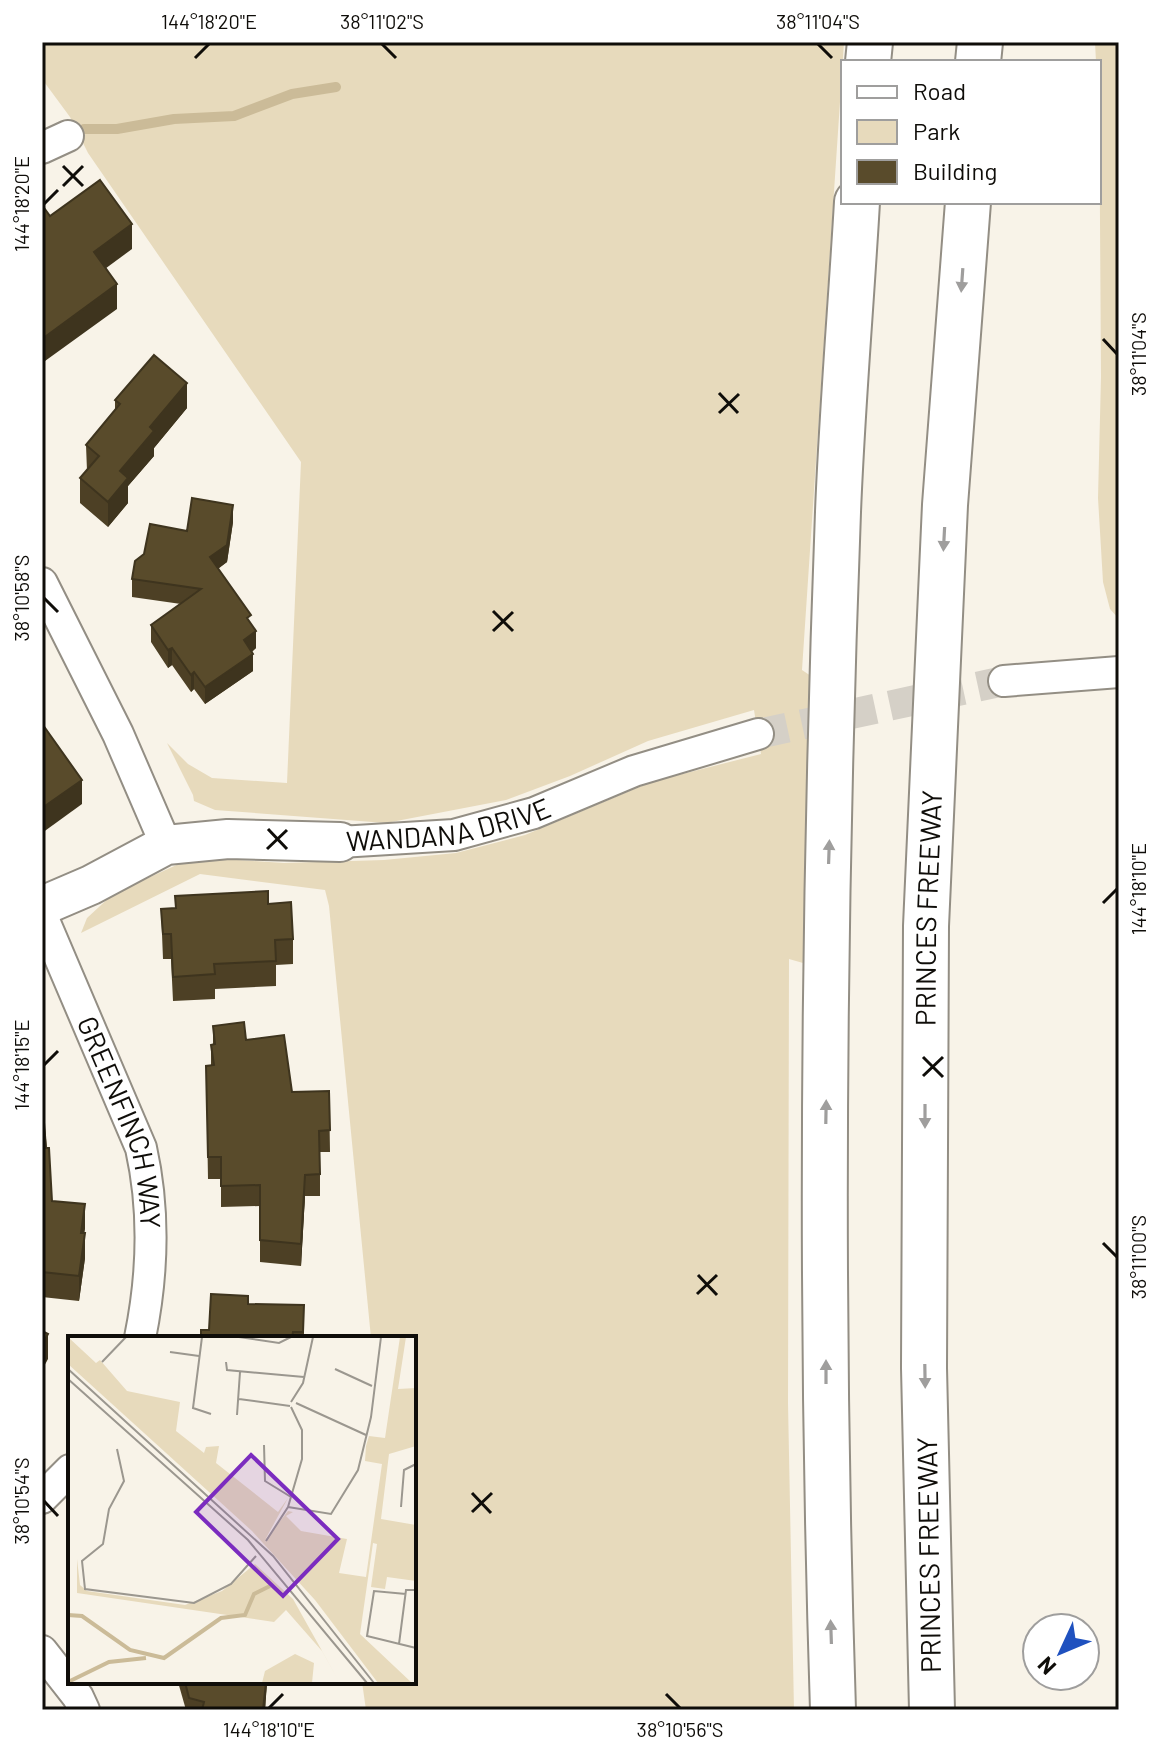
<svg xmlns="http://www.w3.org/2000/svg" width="1161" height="1752" font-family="Barlow,sans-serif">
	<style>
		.green { fill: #e7dabc }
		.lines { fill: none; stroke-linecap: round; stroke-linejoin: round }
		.stream { stroke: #cbbb98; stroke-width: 10 }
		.minor-tunnel { stroke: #d5d0c7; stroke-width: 30; stroke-dasharray: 30 15; stroke-linecap: butt }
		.minor-casing { stroke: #938e84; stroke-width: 34 }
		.tertiary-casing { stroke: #938e84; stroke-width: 42 }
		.motorway-casing { stroke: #938e84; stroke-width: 48 }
		.minor { stroke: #fff; stroke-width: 30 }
		.tertiary { stroke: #fff; stroke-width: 38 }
		.motorway { stroke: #fff; stroke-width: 44 }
		.wall { fill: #4d4025 }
		.shaded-wall { fill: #3e341e }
		.building { fill: #594b2b; stroke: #3e341e; stroke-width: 2 }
		.oneway { fill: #9f9e9d }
		.ticks { fill: none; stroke: #0f0d09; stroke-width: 3 }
		.labels { text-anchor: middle; stroke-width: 8; stroke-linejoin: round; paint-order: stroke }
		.street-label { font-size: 28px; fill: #0f0d09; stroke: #fff }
		.inset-river { fill: none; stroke: #cbbb98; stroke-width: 4 }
		.inset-road { fill: none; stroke: #9b978f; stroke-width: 2 }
		.view { fill: #7b2cbf; fill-opacity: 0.15; stroke: #7b2cbf; stroke-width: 4 }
		.inset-edge { fill: none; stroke: #0f0d09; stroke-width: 4 }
		.neatline { fill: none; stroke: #0f0d09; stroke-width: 3 }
		.ticks-label { font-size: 20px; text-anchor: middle; fill: #0f0d09 }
	</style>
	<rect width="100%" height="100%" fill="#f8f3e8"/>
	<g class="green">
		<path d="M42,42H844L802,670L811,676L803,963L789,959L788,1403L794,1710H366L362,1682H414V1338H371L329,906L325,890L200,874L81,933L87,918L113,894L194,857L284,863L384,860L456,853L525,835L651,782L761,754L754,710L648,741L570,776L506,800L386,823L215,810L194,801L193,795L167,743L188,764L212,778L287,783L301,462L88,153L70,117L42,79Z"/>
		<path d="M1095,42H1119V619L1110,609L1103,582L1098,498L1101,377L1099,62H1096Z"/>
	</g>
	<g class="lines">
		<path class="stream" d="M84,129H117L174,119L234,116L292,94L336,87"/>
		<path class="minor-tunnel" d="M758,734L1004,681"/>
		<defs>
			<g id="minor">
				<path d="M42,148L68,136"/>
				<path d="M42,583L118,734L166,845"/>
				<path d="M1004,681L1119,672"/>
				<path id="s1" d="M340,842L454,835L534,813L634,771L758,734"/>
				<path id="s2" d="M42,916L141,1148C155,1211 153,1274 140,1338"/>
				<path d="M42,1498L70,1470"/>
				<path d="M42,1651L78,1697L84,1710"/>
			</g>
			<path id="tertiary" d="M42,906L91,885L166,845L228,839L340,842"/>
			<g id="motorway">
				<path d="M868,62L870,42"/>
				<path d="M978,62L980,42"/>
				<path d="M833,1710C820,1311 823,911 838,512C842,409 851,305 857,202"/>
				<path id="s3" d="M932,1710L924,1368L926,926L945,505L968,202"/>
			</g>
		</defs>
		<use href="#minor" class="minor-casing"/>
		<use href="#tertiary" class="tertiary-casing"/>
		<use href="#motorway" class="motorway-casing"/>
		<use href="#minor" class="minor"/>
		<use href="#tertiary" class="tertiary"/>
		<use href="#motorway" class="motorway"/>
	</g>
	<g class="wall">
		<path d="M115,400L187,408L154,448V456L128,486V503L108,527L80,503V478L87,471L86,445L115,410Z"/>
		<path d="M233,522L227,562L218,569L251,624L256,648L252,652L253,671L205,704L194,689L191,692L172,665L168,668L151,642V625L181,604L132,597V579L187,531Z"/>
		<path d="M268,904L293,939V964L276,965V986L215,989V999L173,1001L171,959H163L161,909Z"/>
		<path d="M213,1026L246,1040L292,1092L329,1091L330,1152H320V1196H305L301,1266L260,1262V1206L221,1207V1179H208L206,1066L211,1065V1045H213Z"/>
		<path d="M42,1097L52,1201L84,1233L85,1258L79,1301L42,1297Z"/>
		<path d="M248,1304L304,1305V1338H201L209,1330Z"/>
		<path d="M70,1530V1560L67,1557V1532Z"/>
		<path d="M178,1682H267L265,1710H186Z"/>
	</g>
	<g class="shaded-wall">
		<path d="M132,224V249L94,277V252Z"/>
		<path d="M117,284V309L45,361V369L42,371V339Z"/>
		<path d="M187,383V408L154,448V456L128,486V503L108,527V502L120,471L150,427Z"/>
		<path d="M233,505V522L227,562L210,574V557Z"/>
		<path d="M256,631V648L244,657V640Z"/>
		<path d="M172,648V665L168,668V650Z"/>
		<path d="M253,654V671L205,704V687Z"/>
		<path d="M194,672V689L191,692V675Z"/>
		<path d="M82,780V804L42,833V808Z"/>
		<path d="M305,1175V1196L301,1266V1244Z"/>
		<path d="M85,1204V1229L81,1258V1233Z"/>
		<path d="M85,1233V1258L79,1301V1276Z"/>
		<path d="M48,1334V1359L42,1370V1345Z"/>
		<path d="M266,1682H267L265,1710H263Z"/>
	</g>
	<g class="building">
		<path d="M100,180L132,224L94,252L117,284L42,339V205L50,216Z"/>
		<path d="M154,355L187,383L150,427L154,431L120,471L128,478L108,502L80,478L99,456L86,445L120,404L115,400Z"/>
		<path d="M192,498L233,505L227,545L210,557L251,615L247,618L256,631L244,640L253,654L205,687L194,672L191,675L172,648L168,650L151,625L201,589L132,579L135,561L144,554L150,524L187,531Z"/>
		<path d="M43,725L82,780L42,808V726Z"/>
		<path d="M268,891V904L291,902L293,939L275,940L276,961L214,964L215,974L173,977L171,934H163L161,909L176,908L175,896Z"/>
		<path d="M244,1022L246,1040L284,1035L292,1092L329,1091L330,1130L319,1131L320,1174L305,1175L301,1244L260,1240V1185L221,1186V1157H208L206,1066L214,1065L211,1045L215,1044L213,1026Z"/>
		<path d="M42,1097L46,1148H49L52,1201L85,1204L81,1233H85L79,1276L42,1272Z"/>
		<path d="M211,1294L248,1296V1304L304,1305L303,1332H293L292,1338H201V1330H209Z"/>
		<path d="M42,1331L48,1334L42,1345Z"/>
		<path d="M185,1682H266L263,1710H202L204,1702L189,1698Z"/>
	</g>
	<defs><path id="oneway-solid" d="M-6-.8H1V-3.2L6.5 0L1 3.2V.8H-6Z" transform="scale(2)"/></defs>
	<g class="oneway">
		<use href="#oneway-solid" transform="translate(962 280) rotate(94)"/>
		<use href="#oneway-solid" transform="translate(944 539) rotate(93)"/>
		<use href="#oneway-solid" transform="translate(829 852) rotate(-88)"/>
		<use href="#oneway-solid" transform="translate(826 1112) rotate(-89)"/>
		<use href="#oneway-solid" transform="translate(925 1116) rotate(90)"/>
		<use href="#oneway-solid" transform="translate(826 1372) rotate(-90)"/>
		<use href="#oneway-solid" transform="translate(925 1376) rotate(89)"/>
		<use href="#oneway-solid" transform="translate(831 1632) rotate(-92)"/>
	</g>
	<path class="ticks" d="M382,44L396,58M818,44L832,58M195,58L209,44M63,166L83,186M63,186L83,166M44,204L58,190M1103,339L1117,354M719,393L738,413M719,413L739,394M44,598L58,612M493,611L513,631M493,631L513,612M268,829L287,849M267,849L287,830M1103,903L1117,889M923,1057L943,1077M44,1065L58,1051M923,1076L943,1057M1103,1243L1117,1257M698,1275L717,1295M697,1294L717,1275M472,1493L491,1513M44,1501L58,1516M472,1512L492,1493M666,1694L680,1708M269,1708L283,1694"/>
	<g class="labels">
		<g class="street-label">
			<text dy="10" stroke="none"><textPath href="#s1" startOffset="110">WANDANA DRIVE</textPath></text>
			<text dy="10" stroke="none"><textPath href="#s3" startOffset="802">PRINCES FREEWAY</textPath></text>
			<text dy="10" stroke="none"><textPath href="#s2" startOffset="222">GREENFINCH WAY</textPath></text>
			<text transform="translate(929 1555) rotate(-91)" y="10">PRINCES FREEWAY</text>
		</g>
	</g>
	<g transform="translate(68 1336)">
		<rect width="348" height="348" fill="#f8f3e8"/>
		<path d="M0,1L28,27L32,24L59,55L112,66L108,95L136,117L138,111L151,110L148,127L210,176L220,162L197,204L220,175L225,176L218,180L233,195L279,203L271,237L298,241L314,128L297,125L298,110L301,100L317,102L332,1H338L330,53L348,52V110L321,118L313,183L348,189V245L319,241L317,253L303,251L309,208L305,207L292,298L344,347H310L247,264L184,195L0,28ZM9,223L12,249L19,255L117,269L154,255L187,228L225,263L272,347L254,315L218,274L206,286L9,257ZM227,318L246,327L244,347H194L197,335Z" fill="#e7dabc"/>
		<path class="inset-river" d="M0,279L14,280L62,314L96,322L153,282L177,279L186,258L202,250M0,346L41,326L78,322"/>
		<path class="inset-road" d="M134,1L125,72L143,78M171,1L211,7L223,1M102,16L131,20M34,26L58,1M158,26L159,34L236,41M0,33L205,220L306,347M267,33L304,50M0,43L180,204L299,347M171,63L222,70M223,66L235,47L245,1M228,67L298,99M169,79L172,36M196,109L197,145L223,161M49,113L56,145L41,173L35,208L14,225L17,253L126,267L163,248L188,220M220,171L263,178L290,134L303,81L313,1M333,171L336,134L348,128M198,205L220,171L234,123V94L223,71M338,258L306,255L299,300L348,312M331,308L338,254H348"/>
		<path class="view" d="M183,119L270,203L215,260L128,176Z"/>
		<rect width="348" height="348" class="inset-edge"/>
	</g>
	<rect width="1161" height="1752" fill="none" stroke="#ffffff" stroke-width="88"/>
	<rect x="841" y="60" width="260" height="144" fill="#ffffff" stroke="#9f9e9d" stroke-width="2"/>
	<rect x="857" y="86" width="40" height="12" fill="#ffffff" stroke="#9f9e9d" stroke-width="2"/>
	<text x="913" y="100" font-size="24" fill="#0f0d09">Road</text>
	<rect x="857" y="120" width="40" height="24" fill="#e7dabc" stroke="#9f9e9d" stroke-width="2"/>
	<text x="913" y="140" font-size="24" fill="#0f0d09">Park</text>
	<rect x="857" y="160" width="40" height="24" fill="#594b2b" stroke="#9f9e9d" stroke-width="2"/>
	<text x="913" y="180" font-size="24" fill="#0f0d09">Building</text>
	<g transform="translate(1061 1652) rotate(226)"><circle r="38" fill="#ffffff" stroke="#9f9e9d" stroke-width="2"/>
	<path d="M0-6L14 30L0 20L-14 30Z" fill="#1f51bf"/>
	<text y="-12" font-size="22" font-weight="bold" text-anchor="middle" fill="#0f0d09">N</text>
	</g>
	<rect x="44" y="44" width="1073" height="1664" class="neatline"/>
	<g class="ticks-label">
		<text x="209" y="29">144°18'20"E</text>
		<text x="382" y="29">38°11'02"S</text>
		<text x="818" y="29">38°11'04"S</text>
		<text transform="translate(22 204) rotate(-90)" y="7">144°18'20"E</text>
		<text transform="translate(1139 354) rotate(-90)" y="7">38°11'04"S</text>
		<text transform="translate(22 598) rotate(-90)" y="7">38°10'58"S</text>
		<text transform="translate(1139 889) rotate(-90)" y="7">144°18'10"E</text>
		<text transform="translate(22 1065) rotate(-90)" y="7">144°18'15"E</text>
		<text transform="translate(1139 1257) rotate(-90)" y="7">38°11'00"S</text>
		<text transform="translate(22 1501) rotate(-90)" y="7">38°10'54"S</text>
		<text x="269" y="1737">144°18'10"E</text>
		<text x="680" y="1737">38°10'56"S</text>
	</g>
</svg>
